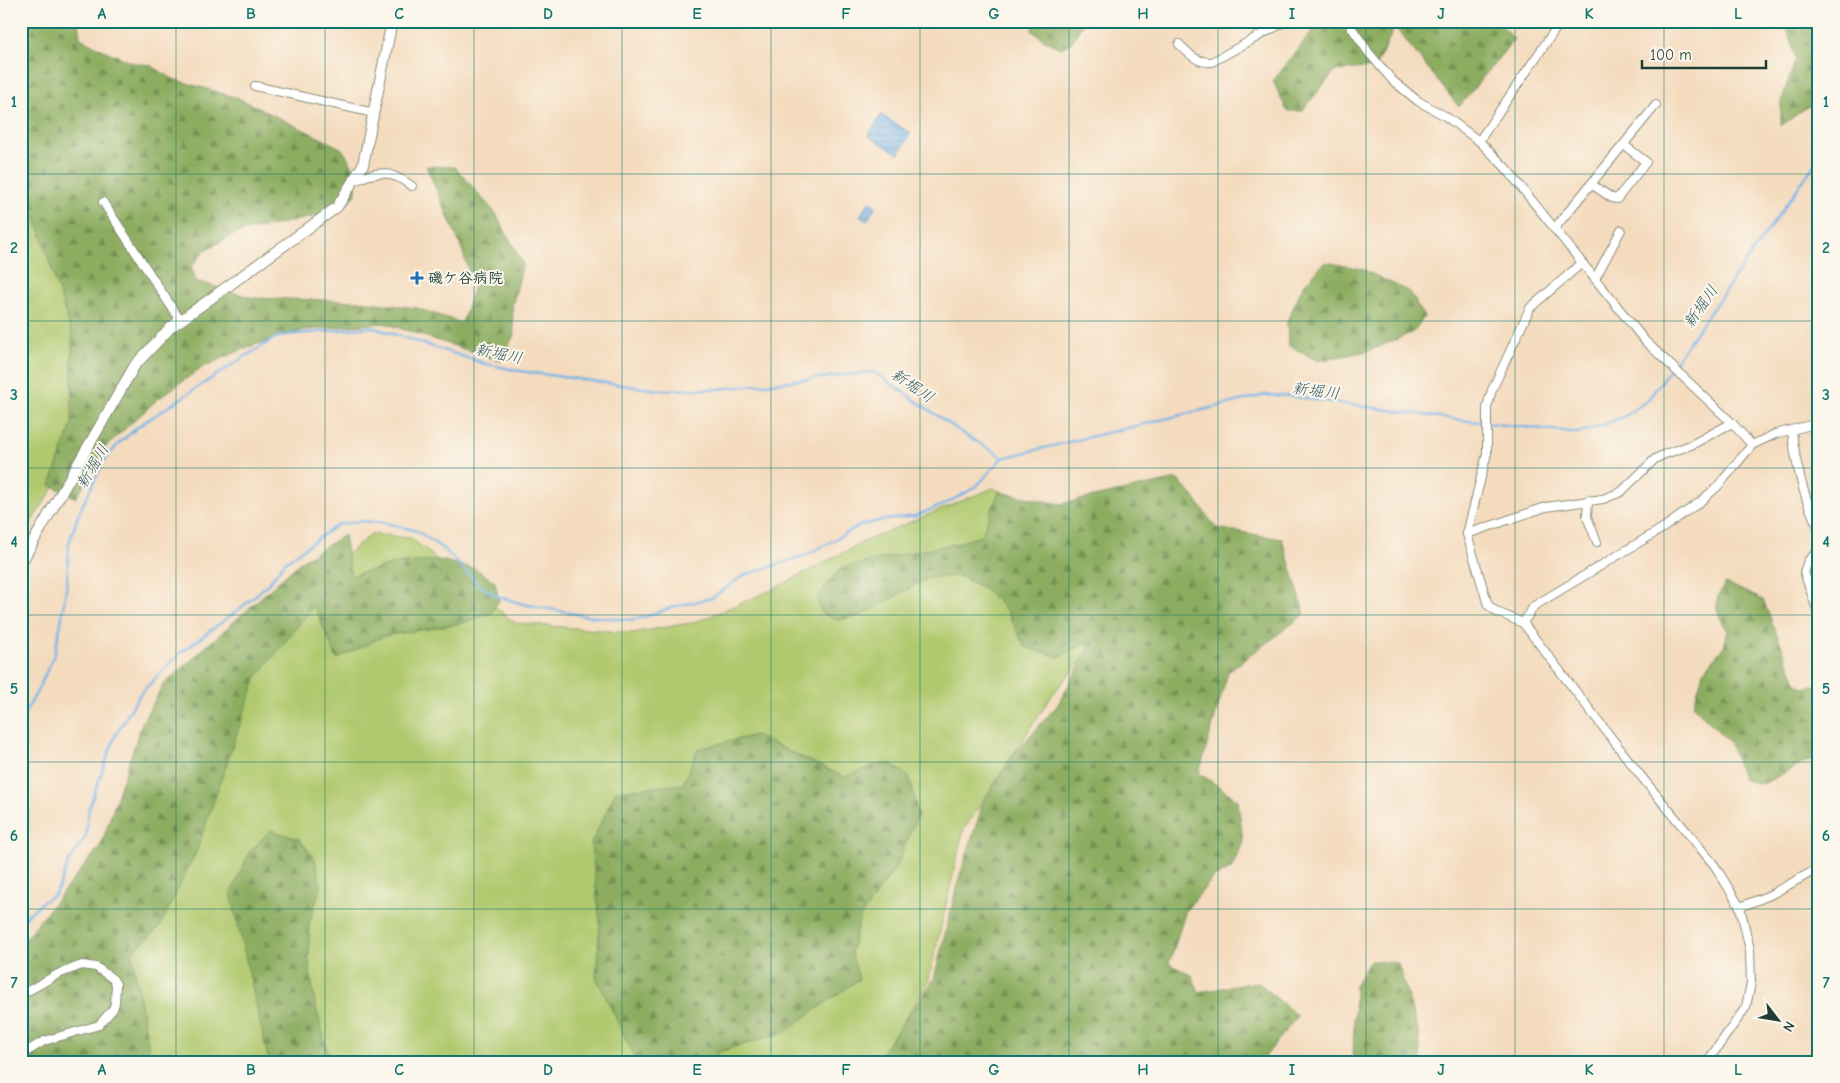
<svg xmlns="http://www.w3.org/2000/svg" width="1840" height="1083" font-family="'Comic Neue','Klee One',sans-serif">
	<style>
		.grass { fill: #b0c96e; stroke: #688351 }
		.forest { fill: url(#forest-firs); stroke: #56754a }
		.water { fill: url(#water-rules); stroke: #4a788e }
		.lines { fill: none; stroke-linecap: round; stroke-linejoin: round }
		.stream { stroke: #75b3e8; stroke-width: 2.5 }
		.minor-casing { stroke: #8a8c79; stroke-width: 10 }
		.tertiary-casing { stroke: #8a8c79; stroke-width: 12 }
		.minor { stroke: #fff; stroke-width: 8 }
		.tertiary { stroke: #fff; stroke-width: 10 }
		.grid { fill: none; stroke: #0f766e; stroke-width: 1; stroke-opacity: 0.55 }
		.poi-dot { fill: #1f6fb2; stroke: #fbf7ec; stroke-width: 2 }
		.labels { text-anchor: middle; stroke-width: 4; stroke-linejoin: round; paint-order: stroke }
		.poi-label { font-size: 15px; font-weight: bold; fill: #1f3d34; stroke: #fbf7ec; text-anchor: start }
		.water-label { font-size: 16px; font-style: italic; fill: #345a61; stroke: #fbf7ec }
		.neatline { fill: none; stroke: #0f766e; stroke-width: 2 }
		.grid-label { font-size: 16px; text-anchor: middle; font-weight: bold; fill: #0f766e }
	</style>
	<defs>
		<pattern id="forest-firs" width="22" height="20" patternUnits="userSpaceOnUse" patternTransform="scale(1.25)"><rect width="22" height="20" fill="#8cad61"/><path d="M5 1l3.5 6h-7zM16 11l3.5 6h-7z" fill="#728e51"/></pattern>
		<pattern id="water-rules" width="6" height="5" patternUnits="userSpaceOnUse" patternTransform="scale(1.25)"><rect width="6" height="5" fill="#75b3e8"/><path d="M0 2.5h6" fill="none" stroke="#5f93bd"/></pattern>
	</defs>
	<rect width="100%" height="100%" fill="#fbf7ec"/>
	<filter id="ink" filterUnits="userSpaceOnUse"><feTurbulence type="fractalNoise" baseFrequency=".02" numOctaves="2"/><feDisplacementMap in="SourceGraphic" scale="10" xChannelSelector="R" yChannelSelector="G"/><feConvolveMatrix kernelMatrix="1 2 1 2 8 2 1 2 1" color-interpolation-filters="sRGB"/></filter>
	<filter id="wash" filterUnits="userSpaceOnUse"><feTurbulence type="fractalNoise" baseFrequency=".0096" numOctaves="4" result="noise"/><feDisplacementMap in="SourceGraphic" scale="20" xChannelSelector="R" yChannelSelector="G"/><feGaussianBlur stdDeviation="1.12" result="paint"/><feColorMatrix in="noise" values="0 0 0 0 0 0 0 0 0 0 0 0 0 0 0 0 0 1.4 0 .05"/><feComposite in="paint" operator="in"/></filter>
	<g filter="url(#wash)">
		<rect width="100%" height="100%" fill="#f4dbbe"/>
		<g class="grass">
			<path d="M21,133L126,380L21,537Z"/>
			<path d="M993,488L1052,514L1097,642L1052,695L963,831L928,983L877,1062H91L117,901L291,603L371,534L411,538L515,623L632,633L696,622L772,590L867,540Z"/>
		</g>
		<g class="forest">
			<path d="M21,21H78L80,38L110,53L134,63L150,65L173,79L238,98L341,148C354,164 357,176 356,195L340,211L237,233L205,250L191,267L196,281L253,298L359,301L417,308L462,323L474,287L460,244L426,166L455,167L496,214L523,264L512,306L514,335L501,361L384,323L304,330L248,347L201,368L158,399L107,445L76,498L50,485L72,424V335L35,215L21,200Z"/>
			<path d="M1034,21H1084L1072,42L1062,48L1048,42L1032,31Z"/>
			<path d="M1310,21H1497L1514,39L1459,107L1395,27L1375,67L1335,71L1302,111H1287L1273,81L1315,28Z"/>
			<path d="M1773,21H1819V102L1807,107L1781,126V102L1796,59L1788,32Z"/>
			<path d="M1325,262L1362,269L1410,292L1424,317L1413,332L1372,350L1318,361L1288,345L1287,321L1303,286Z"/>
			<path d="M1177,479L1193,496L1216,528L1282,539L1305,614L1228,672L1199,773L1238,800L1243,843L1231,869L1215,876L1186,910L1169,964L1192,975L1199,992L1258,982L1297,1016L1261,1062H875L934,979L957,885L983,803L1016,751L1057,706L1090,647L1086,640L1084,644L1059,657L1025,647L1007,611L984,588L959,576L928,578L862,615L837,620L822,613L817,600L825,586L841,568L898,555L958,543L981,536L999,492L1061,504Z"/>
			<path d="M344,535L351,576L394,564L440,560L476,569L495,582L499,601L491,613L463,623L384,636L337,659L314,606L256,678L197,850L159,928L132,952L149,1050L134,1062H21V944L101,845L142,723L163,685L303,560Z"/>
			<path d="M1726,583L1763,600L1797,684L1805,688L1819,685V755L1763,784L1743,780L1730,743L1693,706L1703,673L1724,646L1728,631C1716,612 1711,602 1726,583Z"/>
			<path d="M755,735L844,777L876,765L892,764L910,778L918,815L896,867L860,917L851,952L859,979L783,1033L718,1052L716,1062H637L596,977L600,922L591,844L616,791L683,784L698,749Z"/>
			<path d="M271,830L299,839L315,859L321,885L309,924V966L316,1009L331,1062H269L231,893L250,851Z"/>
			<path d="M1370,961L1398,963L1419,1035L1421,1062H1353L1355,985Z"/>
		</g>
		<g class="water">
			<path d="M881,115L911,133L899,154L868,136Z"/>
			<path d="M869,201L876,206L867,221L860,216Z"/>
		</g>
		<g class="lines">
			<g class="stream">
				<path d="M1002,458L1265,395L1289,396L1460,420L1579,433L1606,424L1625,416L1648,400L1819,158"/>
				<path d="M21,720L39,688L54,655L61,623L67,582L69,543L79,513L103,463L118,444L139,426L238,361L275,338L286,335L372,327L486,364L520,371L658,390L719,389L874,372L967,436L998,454L1002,458"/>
				<path d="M21,921L42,902L54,895L60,885L68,863L86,836L89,808L115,736L140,694L179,654L241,608L267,585L285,562L337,525L360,521L387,523L417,531L445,550L479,585L497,596L523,604L587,616L630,620L645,617L673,607L712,598L744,575L807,555L859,526L878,521L915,516L945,504L976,487L1002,458"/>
			</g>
		</g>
	</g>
	<g filter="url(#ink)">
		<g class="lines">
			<defs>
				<g id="minor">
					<path d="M1347,21L1369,53L1393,81L1418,101L1445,116L1479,141L1505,167L1645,341L1732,423L1752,445"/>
					<path d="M1179,44C1190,54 1196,63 1212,62L1286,21"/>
					<path d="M255,86L374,113"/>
					<path d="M1479,141L1561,21"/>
					<path d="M354,181C378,170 389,170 412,186"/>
					<path d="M1591,184L1612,198L1617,199L1646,162L1624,145"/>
					<path d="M103,202L180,320"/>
					<path d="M1554,229L1656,105"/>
					<path d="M1582,263L1530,308L1492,390L1487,407V453L1467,534L1488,605L1497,612L1523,623L1640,775L1715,866L1740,907L1750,950L1751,983L1746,1007L1707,1062"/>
					<path d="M1595,279L1621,230"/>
					<path d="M1792,431C1795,461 1804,501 1819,528"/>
					<path d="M1588,500L1587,517L1597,542"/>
					<path d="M1467,534L1546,507L1603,499L1621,492L1655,459L1665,454L1691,445L1732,423"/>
					<path d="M1819,550L1808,561L1804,572L1819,615"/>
					<path d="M1523,623L1534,606L1663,528L1700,502L1718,486L1752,445L1775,434L1819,423"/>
					<path d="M1740,907L1770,895L1819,868"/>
					<path d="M21,995L58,974L82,965L96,967L113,979L116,984L115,1003L113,1009L99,1025L44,1041L21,1055"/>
				</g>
				<path id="tertiary" d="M21,563L135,365L170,328L318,221L337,207L363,165L392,21"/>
			</defs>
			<use href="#minor" class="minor-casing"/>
			<use href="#tertiary" class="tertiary-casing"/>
			<use href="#minor" class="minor"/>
			<use href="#tertiary" class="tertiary"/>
		</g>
	</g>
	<path class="grid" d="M176,21V1062M325,21V1062M474,21V1062M622,21V1062M771,21V1062M920,21V1062M1069,21V1062M1218,21V1062M1366,21V1062M1515,21V1062M1664,21V1062M21,174H1819M21,321H1819M21,468H1819M21,615H1819M21,762H1819M21,909H1819"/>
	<path class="poi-dot" d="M414.5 270.5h5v5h5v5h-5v5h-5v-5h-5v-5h5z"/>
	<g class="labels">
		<g class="poi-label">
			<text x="428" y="283">磯ケ谷病院</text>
		</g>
		<g class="water-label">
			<text transform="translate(1700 306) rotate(-55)" y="6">新堀川</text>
			<text transform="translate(499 353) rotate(12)" y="6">新堀川</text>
			<text transform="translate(913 385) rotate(34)" y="6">新堀川</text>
			<text transform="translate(1316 390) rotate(7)" y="6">新堀川</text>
			<text transform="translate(92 466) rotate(-59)" y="6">新堀川</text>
		</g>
	</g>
	<rect width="1840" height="1083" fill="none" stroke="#fbf7ec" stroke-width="55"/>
	<g transform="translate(1778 1020) rotate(121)" stroke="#fbf7ec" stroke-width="4" paint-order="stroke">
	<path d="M0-4L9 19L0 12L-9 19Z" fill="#1f3d34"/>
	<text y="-8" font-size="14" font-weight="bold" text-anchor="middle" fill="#1f3d34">N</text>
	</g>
	<path d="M1642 60v8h124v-8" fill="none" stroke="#1f3d34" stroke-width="2.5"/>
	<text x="1650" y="60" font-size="15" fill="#1f3d34" stroke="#fbf7ec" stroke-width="4" paint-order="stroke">100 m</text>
	<rect x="28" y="28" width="1784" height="1028" class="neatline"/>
	<g class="grid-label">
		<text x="102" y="19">A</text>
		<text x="251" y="19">B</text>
		<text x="399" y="19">C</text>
		<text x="548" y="19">D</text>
		<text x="697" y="19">E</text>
		<text x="846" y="19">F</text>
		<text x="994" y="19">G</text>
		<text x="1143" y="19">H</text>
		<text x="1292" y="19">I</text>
		<text x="1441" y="19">J</text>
		<text x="1589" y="19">K</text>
		<text x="1738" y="19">L</text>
		<text x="14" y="107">1</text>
		<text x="1826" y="107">1</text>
		<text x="14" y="253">2</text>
		<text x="1826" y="253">2</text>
		<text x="14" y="400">3</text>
		<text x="1826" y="400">3</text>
		<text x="14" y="547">4</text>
		<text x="1826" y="547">4</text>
		<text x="14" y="694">5</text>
		<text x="1826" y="694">5</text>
		<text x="14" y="841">6</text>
		<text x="1826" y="841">6</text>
		<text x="14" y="988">7</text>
		<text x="1826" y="988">7</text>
		<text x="102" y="1075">A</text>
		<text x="251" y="1075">B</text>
		<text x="399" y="1075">C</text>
		<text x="548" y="1075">D</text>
		<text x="697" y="1075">E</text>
		<text x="846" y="1075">F</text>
		<text x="994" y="1075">G</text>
		<text x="1143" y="1075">H</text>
		<text x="1292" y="1075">I</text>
		<text x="1441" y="1075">J</text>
		<text x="1589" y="1075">K</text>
		<text x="1738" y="1075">L</text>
	</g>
</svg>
